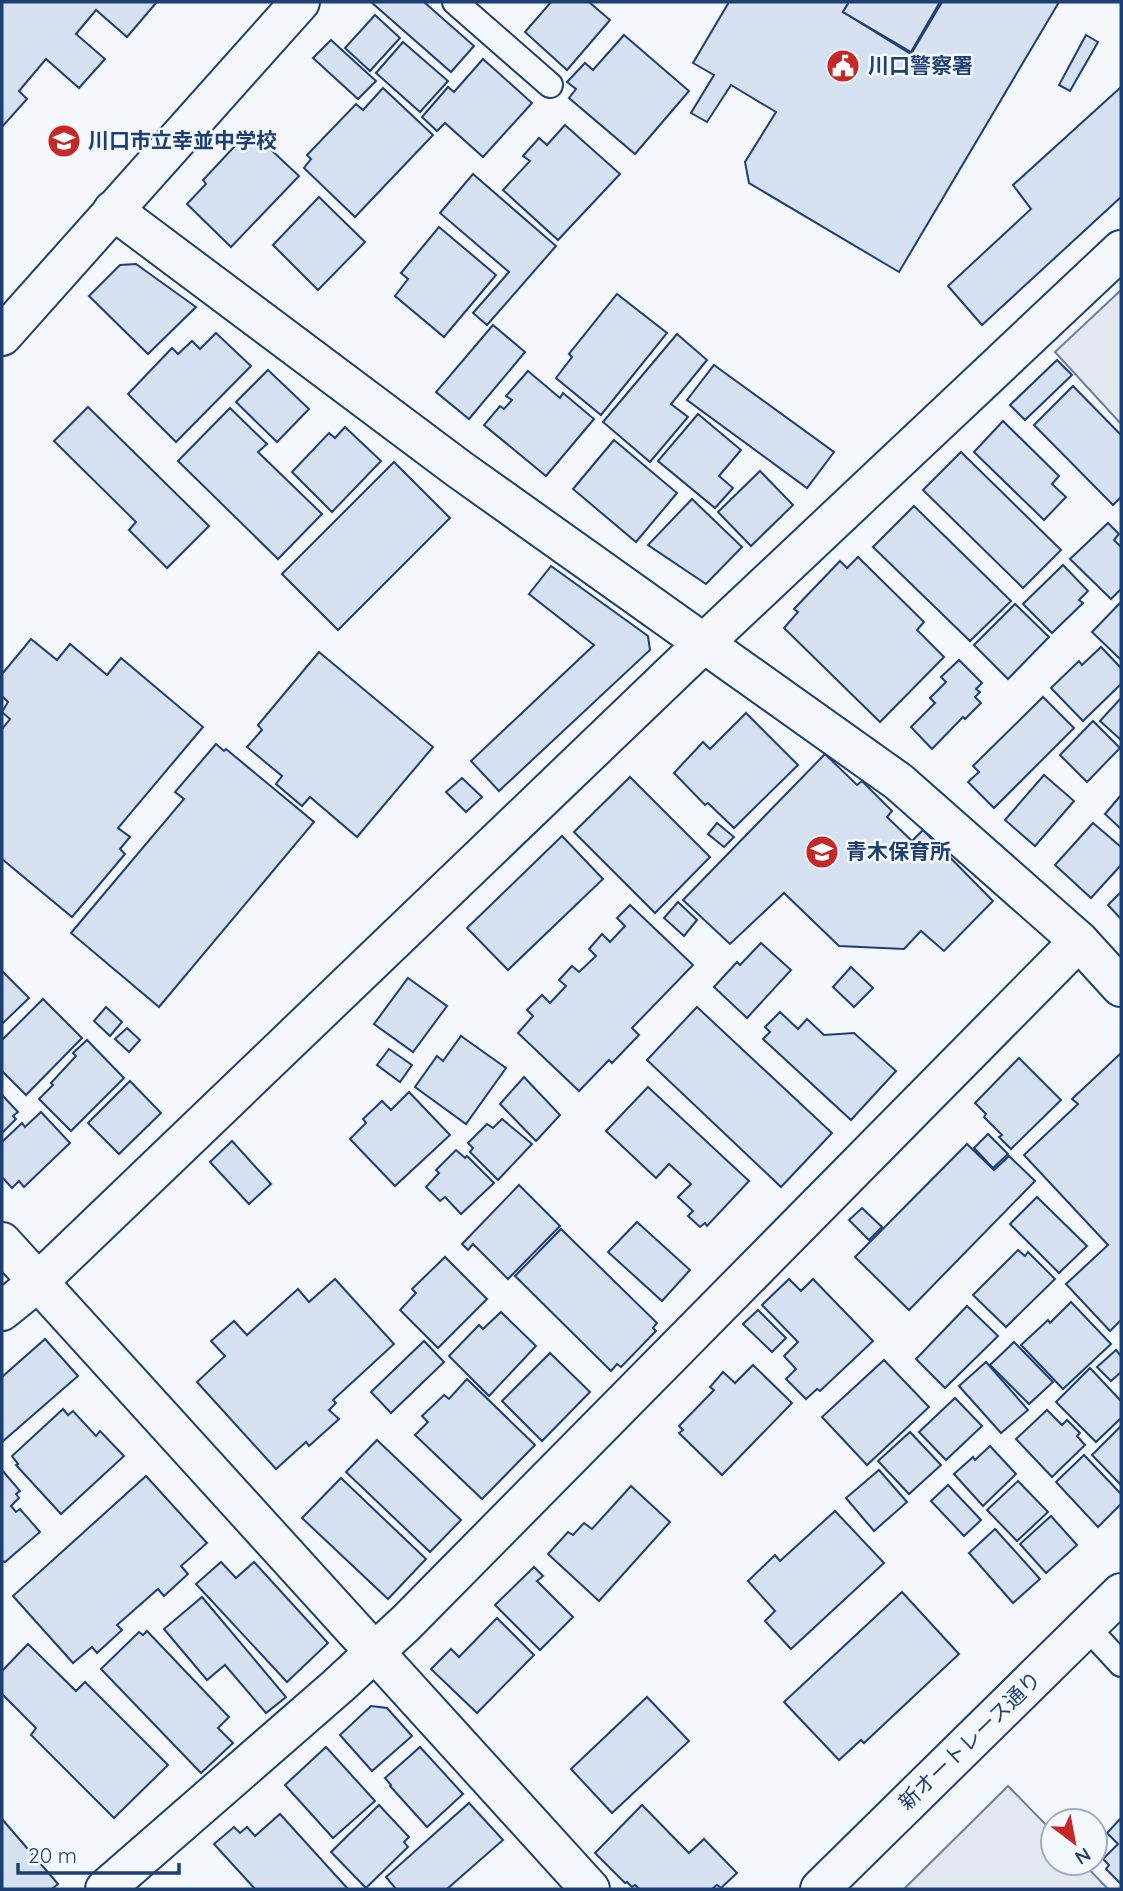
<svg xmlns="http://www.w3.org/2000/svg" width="1123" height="1891" font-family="Quicksand,'Noto Sans JP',sans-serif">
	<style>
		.parking { fill: #e3e8f0; stroke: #687fa3; stroke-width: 2 }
		.building { fill: #d5e0f0; stroke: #1d3f73; stroke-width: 2 }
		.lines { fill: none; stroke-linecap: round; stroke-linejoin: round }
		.service-casing { stroke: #1d3f73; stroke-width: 28 }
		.minor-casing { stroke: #1d3f73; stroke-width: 42 }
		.tertiary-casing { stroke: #1d3f73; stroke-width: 42 }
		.service { stroke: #f4f7fb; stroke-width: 24 }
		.minor { stroke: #f4f7fb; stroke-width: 38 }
		.tertiary { stroke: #f4f7fb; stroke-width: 38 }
		.labels { text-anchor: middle; stroke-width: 5; stroke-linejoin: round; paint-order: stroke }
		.poi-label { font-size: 21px; font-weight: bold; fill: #1d3f73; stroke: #f4f7fb; text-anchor: start }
		.street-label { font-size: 21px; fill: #1d3f73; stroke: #f4f7fb }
	</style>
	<rect width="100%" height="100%" fill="#f4f7fb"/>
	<g class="parking">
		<path d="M1121,290V424L1055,352Z"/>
		<path d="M1008,1786L1053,1832V1863H1083L1108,1889H904Z"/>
	</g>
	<g class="building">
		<path d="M2,2H155L156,3L127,37L96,10L76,34L105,59L79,88L46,59L19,91L27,99L2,127Z"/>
		<path d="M371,2H424L474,46L451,72Z"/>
		<path d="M551,2H589L610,20L567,70L525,32Z"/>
		<path d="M729,2H849L843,12L911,54L942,2H1059L899,272L749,183L745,162L776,112L731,85L707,122L691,113L714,75L693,63Z"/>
		<path d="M849,2H940L911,52L843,12Z"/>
		<path d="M375,15L400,38L370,71L345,48Z"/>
		<path d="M624,35L689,91L635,154L569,98L576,89L567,82L585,63L593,70Z"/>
		<path d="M1086,35L1098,42L1070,91L1059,85Z"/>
		<path d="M331,40L376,81L358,99L313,58Z"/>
		<path d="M403,42L448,81L420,112L376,73Z"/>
		<path d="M483,59L532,103L483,157L445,123L437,131L422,117L448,87L454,92Z"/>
		<path d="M1121,87V197L982,325L948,286L1031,209L1013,185Z"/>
		<path d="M383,88L433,135L355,217L304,168L311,159L307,155L356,104L363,110Z"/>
		<path d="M565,125L620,174L558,240L503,190L530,161L523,156L539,138L547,145Z"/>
		<path d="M250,130L299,176L231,247L187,204L206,184L203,180Z"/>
		<path d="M473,174L556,246L487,325L473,313L509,272L440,213Z"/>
		<path d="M319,197L365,242L318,290L273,245Z"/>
		<path d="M439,227L496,275L444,337L395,296L408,279L401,273Z"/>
		<path d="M136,264L196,307L148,354L89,296L120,265Z"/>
		<path d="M617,294L667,333L601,415L556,378L572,357L569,354Z"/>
		<path d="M493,325L525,352L469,419L436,392Z"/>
		<path d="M216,333L251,366L176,442L128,394L172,348L178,354L192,341L200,349Z"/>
		<path d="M677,334L707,360L671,404L688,417L650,462L603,422Z"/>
		<path d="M1057,360L1072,375L1025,420L1010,405Z"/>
		<path d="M714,365L834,452L807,488L687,400Z"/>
		<path d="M268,370L309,409L277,442L236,402Z"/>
		<path d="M528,371L560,398L563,393L594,419L546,476L484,425L500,406L504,409L512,400L506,396Z"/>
		<path d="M1073,386L1121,435V497L1113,505L1034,425Z"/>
		<path d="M88,407L209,526L167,568L129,530L136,522L54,441Z"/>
		<path d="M230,408L267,444L258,452L322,514L278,559L178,461Z"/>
		<path d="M698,414L741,450L719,476L733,488L715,508L658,461Z"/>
		<path d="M1003,421L1059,476L1052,484L1066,497L1044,520L974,452Z"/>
		<path d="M345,427L381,461L332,512L292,472L329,433L335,438Z"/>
		<path d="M614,440L677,493L636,542L573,489Z"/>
		<path d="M961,452L1061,550L1023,588L923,490Z"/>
		<path d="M394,462L450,518L338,630L282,574Z"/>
		<path d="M760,471L793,505L751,546L718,512Z"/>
		<path d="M692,499L742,547L706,584L648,545Z"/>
		<path d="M914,506L1011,601L970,641L873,547Z"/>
		<path d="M1108,523L1119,534L1114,540L1121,547V589L1111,599L1070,559Z"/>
		<path d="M858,557L924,622L917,630L944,657L880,722L784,628L798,612L794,609L840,561L847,568Z"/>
		<path d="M1063,565L1088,591L1079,600L1083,603L1052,633L1023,604Z"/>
		<path d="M551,566L648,636L650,650L499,791L471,761L594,645L529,594Z"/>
		<path d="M1121,602V660L1092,632Z"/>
		<path d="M1015,604L1049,637L1008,679L974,645Z"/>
		<path d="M31,639L57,660L70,644L107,675L121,658L203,727L118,828L130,837L120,849L125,854L72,917L2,859V729L10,719L2,712L8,702L2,696V674Z"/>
		<path d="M1101,647L1121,668V684L1083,721L1051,688L1079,661L1082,665Z"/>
		<path d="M319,652L433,747L357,837L310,797L302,806L276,784L282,776L247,747L262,730L258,725Z"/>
		<path d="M959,660L982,683L976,689L980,692L975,697L981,703L965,719L963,717L932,749L911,727L935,703L930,698L946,682L941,677Z"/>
		<path d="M1043,697L1074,728L994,808L968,782L979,772L973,766Z"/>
		<path d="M1121,698V740L1100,721Z"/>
		<path d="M746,713L798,765L734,828L708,803L705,805L674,773L703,742L710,749Z"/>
		<path d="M1093,721L1120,748L1087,782L1060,755Z"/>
		<path d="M216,744L224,751L226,749L314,822L159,1007L71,933L184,799L175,792Z"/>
		<path d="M825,754L857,785L862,781L892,811L887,817L912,841L923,830L993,901L944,951L921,931L904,949L839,946L784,893L730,944L683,900Z"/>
		<path d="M1044,775L1074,801L1035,846L1005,820Z"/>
		<path d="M630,777L710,857L655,913L574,832Z"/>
		<path d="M462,778L482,797L466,812L446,792Z"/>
		<path d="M1121,795V829L1105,814Z"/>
		<path d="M717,823L734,837L724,847L708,834Z"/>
		<path d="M1093,823L1121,847V865L1091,898L1055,865Z"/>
		<path d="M562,836L603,879L508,970L467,928Z"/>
		<path d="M1121,892V919L1108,905Z"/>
		<path d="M678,902L697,920L684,936L664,918Z"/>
		<path d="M630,905L693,965L632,1028L639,1035L612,1063L609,1060L579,1091L518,1033L533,1016L527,1010L542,995L550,1003L566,986L559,980L572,966L579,972L596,956L589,949L602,934L610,942L625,926L617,918Z"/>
		<path d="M761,943L791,970L747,1018L714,987L737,962L740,965Z"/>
		<path d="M851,967L873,988L854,1007L833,987Z"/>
		<path d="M2,971L29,998L2,1024Z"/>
		<path d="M408,978L447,1006L413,1052L374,1024Z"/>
		<path d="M43,999L82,1038L26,1095L2,1071V1040Z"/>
		<path d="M106,1007L122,1022L110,1036L94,1021Z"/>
		<path d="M697,1007L832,1133L781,1187L647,1060Z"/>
		<path d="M780,1012L798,1029L807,1019L824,1035L854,1033L896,1071L851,1120L763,1039L770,1032L765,1027Z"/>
		<path d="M127,1028L140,1040L129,1052L115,1039Z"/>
		<path d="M461,1036L506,1068L466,1124L415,1087L437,1056L443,1061Z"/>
		<path d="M87,1040L124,1078L71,1131L39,1099L53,1085L51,1083L76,1056L73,1053Z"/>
		<path d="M389,1049L412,1065L400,1082L377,1065Z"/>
		<path d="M1121,1053V1320L1110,1331L1066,1284L1108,1245L1024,1155L1078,1104L1072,1099Z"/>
		<path d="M1019,1058L1061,1100L1011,1149L999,1137L1002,1135L984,1117L986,1114L975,1103Z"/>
		<path d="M524,1077L560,1115L536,1141L500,1104Z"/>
		<path d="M130,1081L161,1113L119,1154L88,1123Z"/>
		<path d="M648,1087L749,1181L707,1226L705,1223L700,1227L688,1216L693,1211L678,1197L691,1184L669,1164L656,1178L606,1131Z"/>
		<path d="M409,1092L450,1135L395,1186L350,1139L366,1123L363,1119L382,1101L391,1110Z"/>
		<path d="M2,1095L18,1112L13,1116L16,1119L2,1133Z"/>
		<path d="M41,1112L70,1143L24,1187L19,1181L12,1188L2,1177V1142L22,1123L25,1127Z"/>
		<path d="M502,1119L532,1144L498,1180L470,1152L473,1148L468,1143L487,1124L493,1128Z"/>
		<path d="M988,1134L1008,1154L993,1168L974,1148Z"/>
		<path d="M232,1141L271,1184L249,1204L210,1162Z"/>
		<path d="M967,1144L994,1170L1009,1156L1035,1181L909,1310L855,1257Z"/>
		<path d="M456,1150L465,1158L467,1156L494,1183L461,1214L445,1197L440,1201L426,1187L439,1173L436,1170Z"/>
		<path d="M519,1185L560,1226L508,1279L473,1244L468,1250L462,1244Z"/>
		<path d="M1037,1197L1087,1246L1059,1273L1010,1224Z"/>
		<path d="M862,1208L882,1227L869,1240L849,1220Z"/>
		<path d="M637,1222L690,1270L662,1301L608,1252Z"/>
		<path d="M561,1229L657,1323L653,1328L656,1331L621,1367L617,1364L611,1371L515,1276Z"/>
		<path d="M1018,1250L1025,1256L1028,1252L1055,1279L1006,1327L973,1295Z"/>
		<path d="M445,1257L487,1299L438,1348L400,1310L416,1293L412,1289Z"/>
		<path d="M335,1279L394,1344L333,1400L336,1403L329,1410L339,1419L309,1446L306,1442L276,1469L197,1382L225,1356L211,1341L234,1321L247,1335L298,1289L309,1302Z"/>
		<path d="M789,1279L801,1291L813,1279L873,1341L820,1391L817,1389L806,1399L786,1379L796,1369L784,1356L798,1342L762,1305Z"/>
		<path d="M1071,1302L1111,1344L1063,1389L1021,1345L1048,1320L1050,1323Z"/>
		<path d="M967,1306L998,1336L945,1388L916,1359Z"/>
		<path d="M758,1310L786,1338L772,1352L743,1324Z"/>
		<path d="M501,1312L536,1346L489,1396L449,1356L479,1325L483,1329Z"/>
		<path d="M45,1339L78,1376L2,1442V1377Z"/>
		<path d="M424,1341L444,1362L391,1413L371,1392Z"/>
		<path d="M1014,1342L1053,1382L1029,1404L990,1365Z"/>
		<path d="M1116,1350L1121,1356V1372L1111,1381L1097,1367Z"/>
		<path d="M550,1353L590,1392L542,1441L502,1401Z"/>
		<path d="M884,1360L929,1407L867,1465L822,1417Z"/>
		<path d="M986,1362L1028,1410L1001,1433L959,1386Z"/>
		<path d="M753,1365L792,1403L722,1475L679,1433L683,1430L679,1426L714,1390L710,1387L723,1372L735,1383Z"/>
		<path d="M1090,1368L1121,1401V1418L1096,1442L1056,1402Z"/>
		<path d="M467,1379L535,1445L482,1499L415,1435L428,1422L422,1416L444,1395L449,1399Z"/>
		<path d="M955,1398L982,1426L946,1460L919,1432Z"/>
		<path d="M63,1409L68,1415L73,1411L96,1436L100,1431L124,1456L61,1514L16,1465L18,1464L12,1456Z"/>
		<path d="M1047,1410L1062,1425L1067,1420L1080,1433L1077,1436L1085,1445L1052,1477L1016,1439Z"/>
		<path d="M1121,1426V1485L1092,1455Z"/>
		<path d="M910,1432L941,1465L909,1494L878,1461Z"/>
		<path d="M377,1440L461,1520L430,1552L346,1472Z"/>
		<path d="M990,1446L1016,1474L983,1506L954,1474L973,1457L975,1460Z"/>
		<path d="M1084,1455L1121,1494V1504L1098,1527L1056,1482Z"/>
		<path d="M2,1470L20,1491L16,1494L19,1498L11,1506L16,1512L20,1509L40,1532L5,1562L2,1561Z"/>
		<path d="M879,1470L907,1502L874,1531L846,1498Z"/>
		<path d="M146,1476L207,1543L181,1566L188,1574L164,1596L158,1589L117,1625L122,1630L97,1653L92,1647L73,1663L13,1596Z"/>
		<path d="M341,1478L426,1559L388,1599L302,1518Z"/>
		<path d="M1018,1481L1048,1512L1017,1541L987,1510Z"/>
		<path d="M948,1485L981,1520L964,1536L931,1501Z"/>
		<path d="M631,1486L670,1522L599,1601L548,1554L568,1532L573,1535L584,1523L592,1529Z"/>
		<path d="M835,1511L884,1563L791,1649L765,1621L775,1611L748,1581L775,1555L780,1561Z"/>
		<path d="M1051,1516L1077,1545L1046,1573L1020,1544Z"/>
		<path d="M995,1529L1040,1579L1013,1603L969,1553Z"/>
		<path d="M221,1562L236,1578L254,1562L328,1643L287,1682L196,1584Z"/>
		<path d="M534,1567L543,1576L537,1581L573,1617L540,1650L495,1605Z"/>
		<path d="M902,1592L959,1654L864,1743L861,1740L839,1760L784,1702Z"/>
		<path d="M202,1597L286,1697L266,1713L225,1665L207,1680L164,1629Z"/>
		<path d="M497,1618L534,1655L477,1713L431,1669L451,1649L459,1657Z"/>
		<path d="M147,1631L229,1717L218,1728L233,1743L201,1773L101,1669L139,1632L143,1635Z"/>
		<path d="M28,1644L76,1691L85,1682L168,1765L114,1818L31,1735L36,1728L2,1694V1671Z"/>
		<path d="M647,1697L689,1741L612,1813L571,1769Z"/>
		<path d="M371,1706L387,1708L412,1736L372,1771L340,1735Z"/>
		<path d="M326,1747L375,1801L333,1838L285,1785Z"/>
		<path d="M420,1747L463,1794L427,1827L390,1786L391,1785L385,1778Z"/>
		<path d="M469,1803L503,1840L447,1889H396L386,1877Z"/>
		<path d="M379,1805L409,1837L404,1842L408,1847L366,1888L331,1852Z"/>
		<path d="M642,1805L689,1853L704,1839L737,1873L721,1888L717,1885L712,1889H639L635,1885L632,1887L627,1882L625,1883L595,1853Z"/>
		<path d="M280,1814L348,1889H255L214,1844L234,1827L240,1833L247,1827L255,1836Z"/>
		<path d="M1121,1818V1884L1106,1869L1109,1865L1103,1859L1118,1844L1107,1833Z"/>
		<path d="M2,1819L58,1884L52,1889H2Z"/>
	</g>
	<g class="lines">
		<defs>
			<g id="service">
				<path d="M455,2L550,85"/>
				<path d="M1087,1627L1121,1664"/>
			</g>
			<g id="minor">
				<path d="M113,210L459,469L899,782L1079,941L1121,987"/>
				<path d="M2,1242L590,1889"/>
				<path d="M105,1889L338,1686L406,1623L1079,941"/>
			</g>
			<g id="tertiary">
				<path d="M2,336L300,2"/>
				<path d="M2,1311L38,1282L705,642L1121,250"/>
				<path d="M820,1889L1121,1593"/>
			</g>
		</defs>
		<use href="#service" class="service-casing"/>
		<use href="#minor" class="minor-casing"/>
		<use href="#tertiary" class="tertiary-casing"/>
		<use href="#service" class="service"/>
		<use href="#minor" class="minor"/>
		<use href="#tertiary" class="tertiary"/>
	</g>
	<defs>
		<symbol id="civic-disc" viewBox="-11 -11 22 22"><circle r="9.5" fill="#c62828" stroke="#f4f7fb"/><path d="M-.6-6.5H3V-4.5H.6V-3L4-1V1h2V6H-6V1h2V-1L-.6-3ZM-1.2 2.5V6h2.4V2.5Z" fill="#fff"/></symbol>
		<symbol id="school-disc" viewBox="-11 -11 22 22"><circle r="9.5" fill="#c62828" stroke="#f4f7fb"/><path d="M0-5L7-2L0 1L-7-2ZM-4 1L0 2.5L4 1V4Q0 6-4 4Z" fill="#fff"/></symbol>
	</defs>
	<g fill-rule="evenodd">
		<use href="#civic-disc" x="824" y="47" width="38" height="38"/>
		<use href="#school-disc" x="45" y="122" width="38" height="38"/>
		<use href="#school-disc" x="803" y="833" width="38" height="38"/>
	</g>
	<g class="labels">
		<g class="poi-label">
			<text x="868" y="73">川口警察署</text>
			<text x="88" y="148">川口市立幸並中学校</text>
			<text x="846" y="859">青木保育所</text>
		</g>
		<g class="street-label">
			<text transform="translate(970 1741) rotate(-44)" y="7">新オートレース通り</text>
		</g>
	</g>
	<rect width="1123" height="1891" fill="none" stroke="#1d3f73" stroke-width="7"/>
	<g transform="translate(1074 1842) rotate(148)"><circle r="33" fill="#f4f7fb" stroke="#9eadc5" stroke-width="2"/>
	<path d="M0-5L12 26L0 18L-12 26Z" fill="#c62828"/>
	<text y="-10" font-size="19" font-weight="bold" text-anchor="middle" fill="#1d3f73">N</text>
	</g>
	<path d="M18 1863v10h161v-10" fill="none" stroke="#1d3f73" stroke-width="3.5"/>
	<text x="28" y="1863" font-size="21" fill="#1d3f73" stroke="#f4f7fb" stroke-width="5" paint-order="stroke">20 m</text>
</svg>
